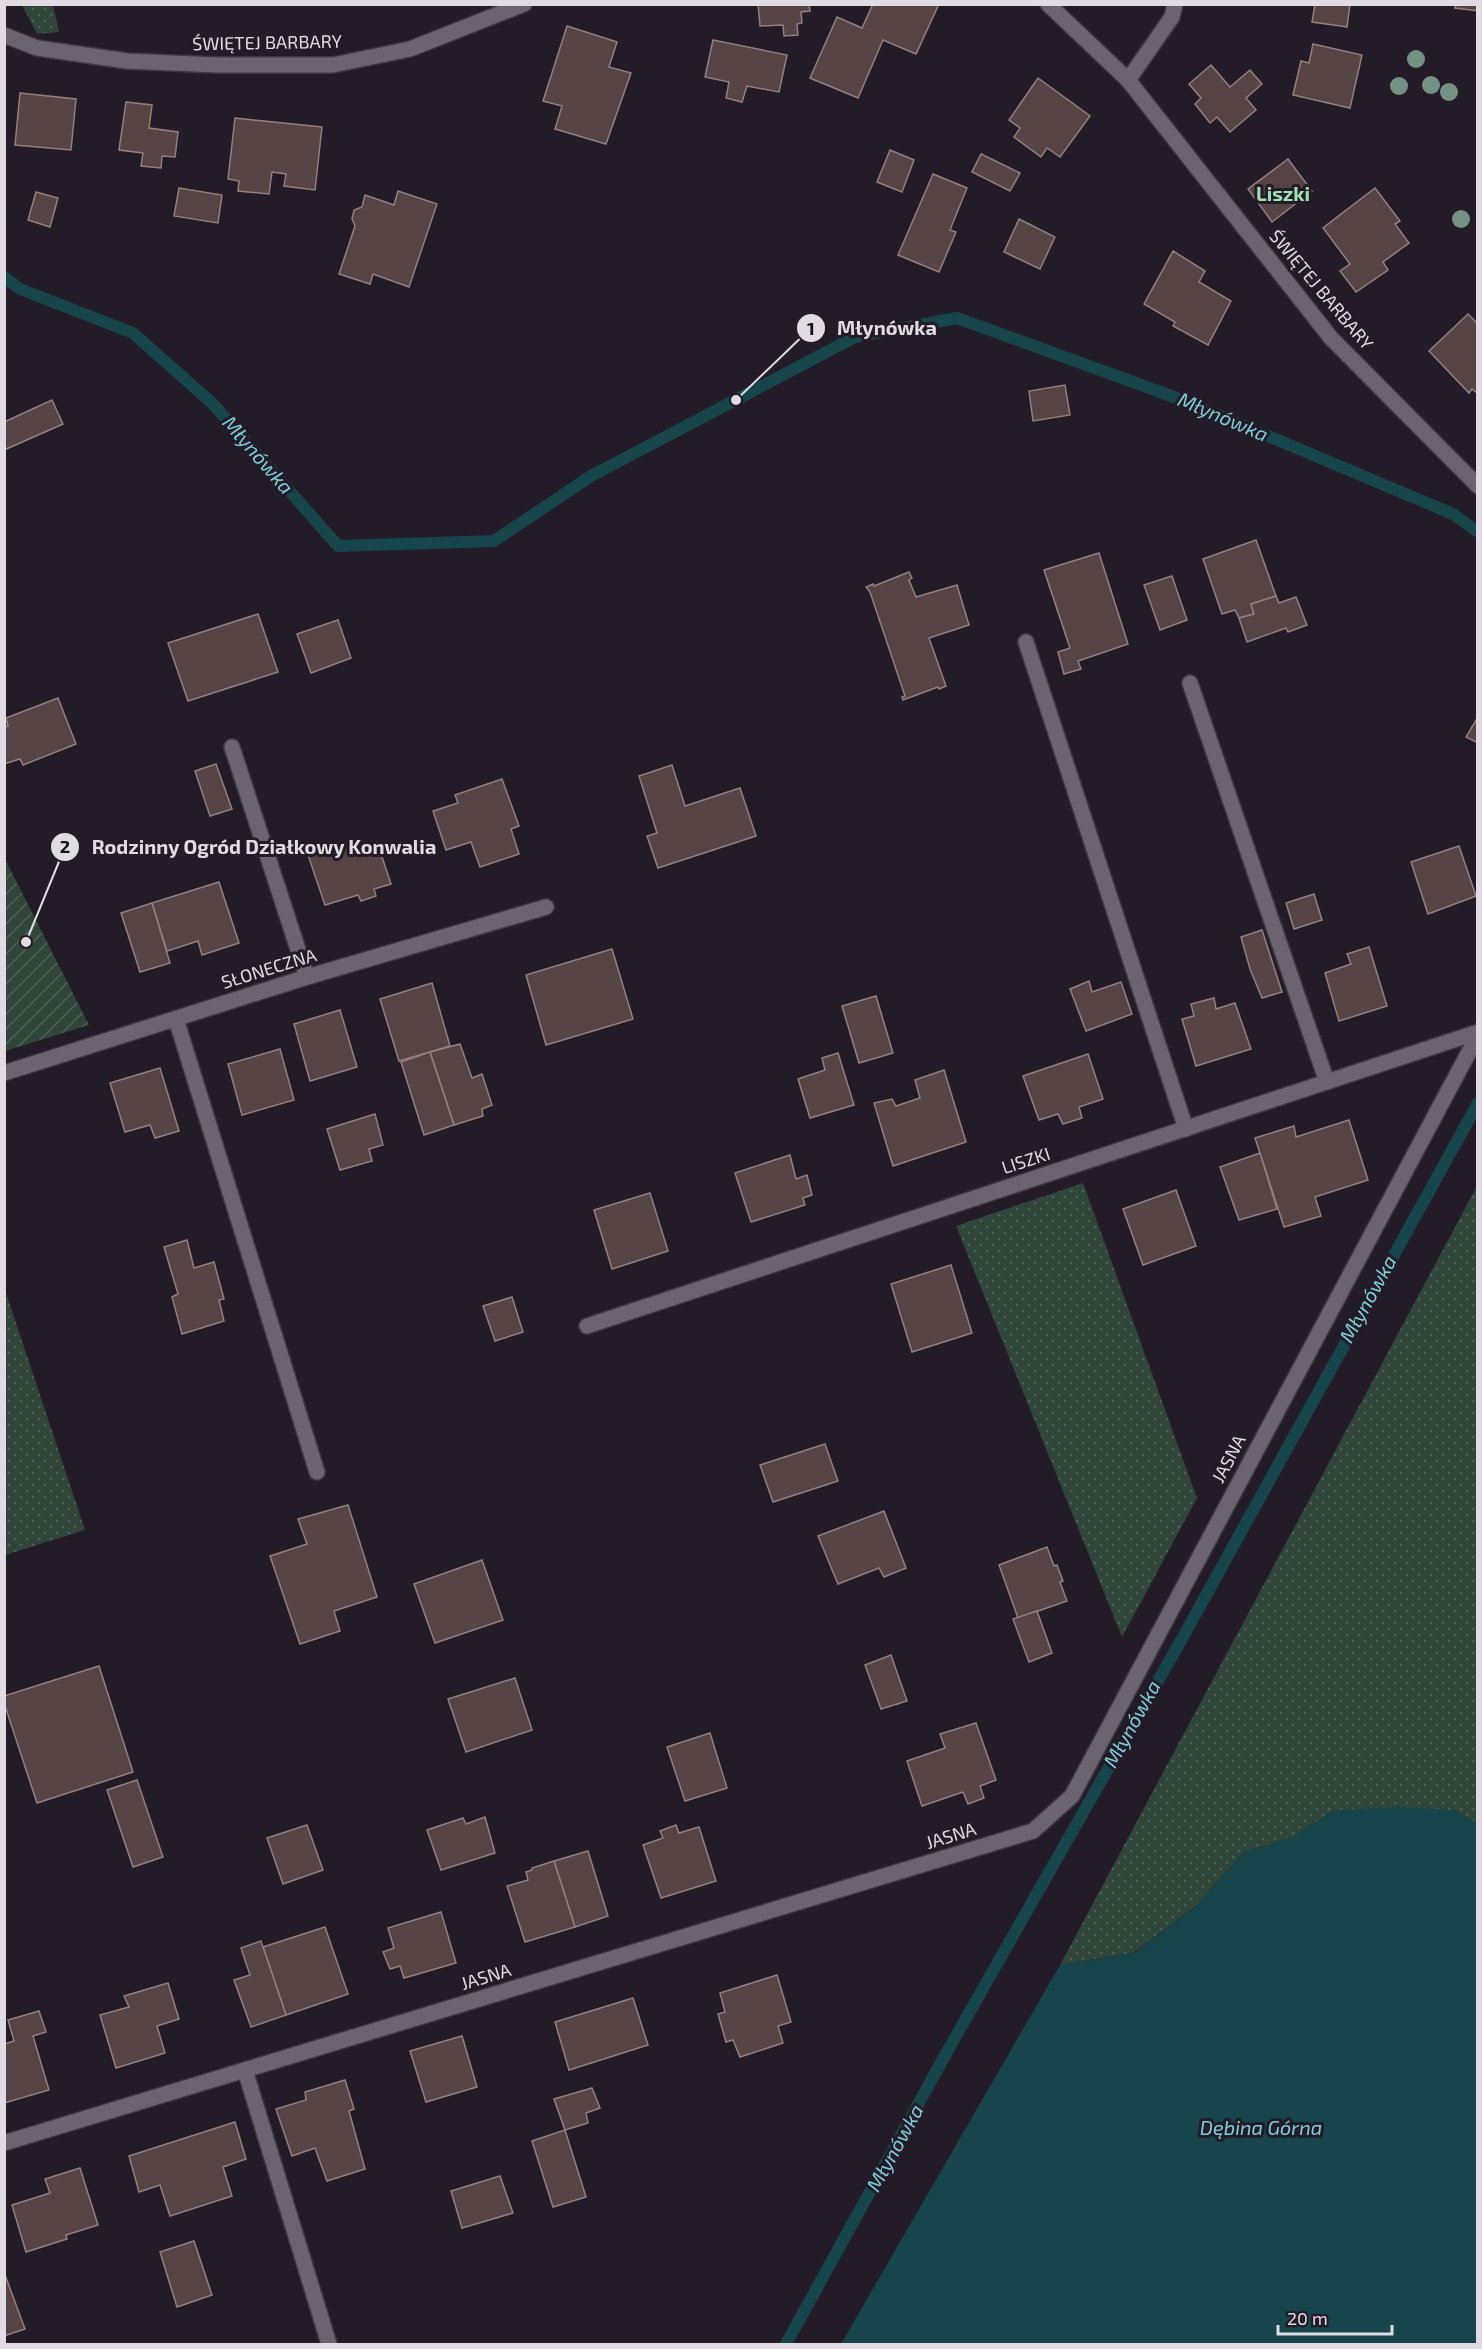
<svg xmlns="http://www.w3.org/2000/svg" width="1482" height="2349" font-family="'Exo 2',sans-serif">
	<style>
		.grass { fill: url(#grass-dots) }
		.garden { fill: url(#garden-furrows) }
		.water { fill: #16454c }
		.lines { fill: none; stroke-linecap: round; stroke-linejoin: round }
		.stream { stroke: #16454c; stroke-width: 12 }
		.building { fill: #564343; stroke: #947f7e; stroke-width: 1.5 }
		.lane-casing { stroke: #3f3842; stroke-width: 18 }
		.street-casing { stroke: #3f3842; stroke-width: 18 }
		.lane { stroke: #6c6371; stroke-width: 15 }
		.street { stroke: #6c6371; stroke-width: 15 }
		.tree { fill: #739284 }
		.labels { text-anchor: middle; stroke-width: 6; stroke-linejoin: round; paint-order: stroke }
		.street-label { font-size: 18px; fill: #e1dbe3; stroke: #231b27 }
		.neighbourhood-label { font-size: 20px; font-weight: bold; fill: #9de3b0; stroke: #231b27 }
		.water-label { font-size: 20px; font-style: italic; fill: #7ecfdb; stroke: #231b27 }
		.leader { fill: none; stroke: #e1dbe3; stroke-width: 2 }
		.callout-dot { fill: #e1dbe3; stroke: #231b27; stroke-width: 2 }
		.mark-label { font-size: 18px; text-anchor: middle; font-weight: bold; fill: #111 }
		.callout-label { font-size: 20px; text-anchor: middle; font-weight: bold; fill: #e1dbe3; stroke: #231b27; stroke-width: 6; stroke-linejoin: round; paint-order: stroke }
	</style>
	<defs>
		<pattern id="grass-dots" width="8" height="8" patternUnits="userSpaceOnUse" patternTransform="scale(1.5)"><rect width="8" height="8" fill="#304639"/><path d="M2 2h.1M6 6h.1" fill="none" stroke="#4e6056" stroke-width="1.8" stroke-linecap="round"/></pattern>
		<pattern id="garden-furrows" width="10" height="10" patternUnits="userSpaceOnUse" patternTransform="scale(1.5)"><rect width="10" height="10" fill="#304639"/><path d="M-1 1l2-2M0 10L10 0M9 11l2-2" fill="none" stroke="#4e6056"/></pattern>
	</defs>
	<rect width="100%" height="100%" fill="#231b27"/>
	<g class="grass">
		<path d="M22,5H53L59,32L37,34Z"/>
		<path d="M1083,1183L1197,1498L1122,1637L956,1226Z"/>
		<path d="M1477,1186V1824L1455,1810H1335L1293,1837L1243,1853L1196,1906L1133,1953L1060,1965Z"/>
		<path d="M5,1290L85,1530L5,1555H4Z"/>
	</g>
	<path class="garden" d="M5,859L89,1025L5,1051H4Z"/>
	<path class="water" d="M1398,1807L1455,1810L1477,1824V2344H841L1060,1965L1134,1953L1196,1906L1243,1853L1293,1837L1335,1810Z"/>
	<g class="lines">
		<g class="stream">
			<path d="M4,277L20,289L133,333L213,404L338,546L494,541L591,476L855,337L957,318L1185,401L1453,514L1478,532"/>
			<path d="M786,2344L948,2050L1183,1637L1478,1103"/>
		</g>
	</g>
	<g class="building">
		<path d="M758,4H809L810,11L801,12L802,23L797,24L798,35L784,36L783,25L760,26Z"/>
		<path d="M873,4H939L916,54L883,40L858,98L810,78L837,17L862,28Z"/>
		<path d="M1315,4H1350L1347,27L1312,22Z"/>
		<path d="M1456,4H1478V11L1455,8Z"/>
		<path d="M567,26L617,42L609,67L631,73L606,144L555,129L562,106L543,101Z"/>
		<path d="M713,40L787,55L779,92L747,86L742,102L726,98L729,82L705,77Z"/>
		<path d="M1313,44L1362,55L1350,108L1293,95L1301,61L1309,63Z"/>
		<path d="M1211,65L1230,87L1250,70L1262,84L1246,98L1256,110L1230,132L1217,117L1210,123L1195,104L1201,98L1189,84Z"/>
		<path d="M1038,78L1090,116L1060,157L1047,148L1041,157L1014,137L1020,128L1009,120Z"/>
		<path d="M20,93L76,99L71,150L15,145Z"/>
		<path d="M126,102L152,105L149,128L178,132L175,157L162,156L161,168L141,166L143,153L119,150Z"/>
		<path d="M235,118L322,127L315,190L284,186L286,174L272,172L269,194L238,191L239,181L228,179Z"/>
		<path d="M890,150L914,160L902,192L877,182Z"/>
		<path d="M981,154L1020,173L1010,191L972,172Z"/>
		<path d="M1288,159L1312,191L1272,222L1248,189Z"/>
		<path d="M933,174L967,188L950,230L956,232L939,272L898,255Z"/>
		<path d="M179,188L222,195L218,223L174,216Z"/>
		<path d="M1375,188L1400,221L1395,224L1409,243L1383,262L1388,270L1356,292L1340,271L1350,264L1323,228Z"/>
		<path d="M398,191L437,204L409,287L373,274L370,284L339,274L355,226L352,219L354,210L362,207L365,195L394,205Z"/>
		<path d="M36,192L58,198L50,227L28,220Z"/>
		<path d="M1019,219L1055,237L1040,269L1004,252Z"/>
		<path d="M1173,251L1205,271L1199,282L1231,301L1208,345L1173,326L1175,322L1144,304Z"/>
		<path d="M1468,314L1478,324V394L1472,389L1469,393L1429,351Z"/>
		<path d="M1065,385L1070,415L1033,421L1029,391Z"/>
		<path d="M52,400L63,424L4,450V422Z"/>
		<path d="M1256,540L1276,596L1251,604L1254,614L1239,618L1235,610L1222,614L1203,559Z"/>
		<path d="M1099,553L1128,644L1078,661L1081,669L1064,674L1058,652L1070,648L1044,570Z"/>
		<path d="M909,572L912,578L909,580L916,597L957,585L969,625L929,638L946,686L939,689L938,687L903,700L902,697L905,696L870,592L866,587L873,584L874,586Z"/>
		<path d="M1172,576L1187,620L1160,630L1144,585Z"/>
		<path d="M1276,596L1279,603L1296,597L1307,625L1288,632L1286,628L1247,642L1239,618L1254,614L1251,604Z"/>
		<path d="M258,614L278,672L188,701L168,643Z"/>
		<path d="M338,620L351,658L311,673L297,634Z"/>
		<path d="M58,698L76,744L23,765L20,759L4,764V727L8,726L6,718Z"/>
		<path d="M1478,717V743L1466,737Z"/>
		<path d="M216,764L232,809L210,816L195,771Z"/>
		<path d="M672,765L685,806L740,788L756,836L658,868L647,836L657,833L639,776Z"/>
		<path d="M502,779L519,826L511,829L519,854L480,867L471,842L446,850L433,811L458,803L455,795Z"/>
		<path d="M357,839L360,847L377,842L391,884L374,889L376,896L361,901L358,895L325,905L308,855Z"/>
		<path d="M1459,846L1476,896L1428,914L1411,862Z"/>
		<path d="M219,882L239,943L202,955L198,941L167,951L152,903Z"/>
		<path d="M1314,894L1322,920L1294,929L1286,903Z"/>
		<path d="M152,903L170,963L140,972L121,913Z"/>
		<path d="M1262,930L1282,992L1262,998L1250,969L1241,937Z"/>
		<path d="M1369,947L1387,1006L1339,1021L1325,973L1351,964L1347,954Z"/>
		<path d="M612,949L633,1019L546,1045L526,975Z"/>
		<path d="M1089,981L1092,992L1121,982L1132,1014L1086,1031L1070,989Z"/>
		<path d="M432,983L450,1046L399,1061L380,999Z"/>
		<path d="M876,996L893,1053L859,1063L842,1006Z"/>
		<path d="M1214,998L1216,1009L1235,1003L1251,1049L1196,1066L1182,1019L1194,1016L1191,1004Z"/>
		<path d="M340,1010L357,1067L310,1081L294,1024Z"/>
		<path d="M460,1044L472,1078L482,1074L492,1105L482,1109L483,1116L454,1125L430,1052Z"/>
		<path d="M280,1049L294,1100L242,1115L228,1064Z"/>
		<path d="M430,1052L454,1125L424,1135L401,1062Z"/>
		<path d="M838,1053L854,1105L810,1118L798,1079L825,1070L822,1058Z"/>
		<path d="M1088,1054L1103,1099L1079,1107L1082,1118L1063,1124L1058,1114L1039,1120L1023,1076Z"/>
		<path d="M160,1068L179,1131L155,1138L150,1125L125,1132L110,1083Z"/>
		<path d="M944,1070L966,1142L893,1166L874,1103L892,1099L896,1106L920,1098L915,1080Z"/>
		<path d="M375,1114L383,1145L369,1149L372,1161L340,1170L327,1129Z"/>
		<path d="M1349,1120L1368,1180L1315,1197L1321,1216L1284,1227L1255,1138L1294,1126L1296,1137Z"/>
		<path d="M1260,1153L1277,1209L1239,1220L1220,1167Z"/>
		<path d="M790,1155L796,1179L807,1175L812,1195L803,1198L805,1205L751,1222L735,1173Z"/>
		<path d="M1176,1190L1196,1246L1143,1265L1123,1209Z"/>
		<path d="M650,1193L668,1251L612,1269L594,1210Z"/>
		<path d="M187,1240L194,1268L214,1262L224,1299L219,1300L224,1321L182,1334L172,1297L178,1294L164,1247Z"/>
		<path d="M951,1265L972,1333L912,1352L891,1284Z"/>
		<path d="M512,1297L523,1332L495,1341L483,1306Z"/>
		<path d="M825,1444L838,1481L773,1502L760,1465Z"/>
		<path d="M348,1505L377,1597L334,1611L340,1631L300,1644L270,1556L307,1544L298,1519Z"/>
		<path d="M884,1511L906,1568L884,1577L879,1568L838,1584L818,1536Z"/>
		<path d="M1047,1547L1054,1566L1057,1565L1063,1581L1060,1582L1067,1601L1018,1618L999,1565Z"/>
		<path d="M482,1560L503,1620L435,1643L414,1584Z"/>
		<path d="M1037,1611L1052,1653L1029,1662L1013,1619Z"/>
		<path d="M891,1655L907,1701L881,1709L865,1665Z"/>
		<path d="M99,1666L133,1772L37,1803L4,1703V1696Z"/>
		<path d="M515,1678L532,1730L466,1752L448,1699Z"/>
		<path d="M976,1723L996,1780L980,1786L984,1798L968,1804L963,1792L922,1806L907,1761L945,1748L940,1734Z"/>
		<path d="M710,1733L727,1788L685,1801L667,1747Z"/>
		<path d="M137,1780L163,1857L133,1867L107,1790Z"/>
		<path d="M485,1817L495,1853L441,1870L427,1830L463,1818L466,1824Z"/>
		<path d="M307,1825L323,1870L283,1884L267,1838Z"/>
		<path d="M676,1825L679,1833L699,1827L716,1881L661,1898L643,1845L663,1838L660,1831Z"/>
		<path d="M588,1851L608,1916L575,1927L554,1861Z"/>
		<path d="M554,1861L575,1927L525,1942L507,1886L528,1880L526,1872L532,1870V1868Z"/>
		<path d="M441,1912L456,1963L404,1978L400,1966L390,1969L383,1952L394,1948L388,1928Z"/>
		<path d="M325,1927L348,1994L286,2015L263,1947Z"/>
		<path d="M261,1941L286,2015L251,2027L234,1980L250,1975L241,1948Z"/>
		<path d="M777,1975L791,2022L778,2026L783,2043L740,2057L733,2040L726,2042L718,2014L725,2012L720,1993Z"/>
		<path d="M168,1983L179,2019L157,2026L165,2053L116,2068L100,2015L129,2007L124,1996Z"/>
		<path d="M633,1998L648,2045L569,2070L555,2022Z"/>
		<path d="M39,2011L46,2032L33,2036L49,2090L4,2103V2044L14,2041L8,2020Z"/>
		<path d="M462,2036L477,2087L426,2102L410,2051Z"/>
		<path d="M345,2080L354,2109L349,2111L365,2169L327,2181L315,2148L292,2156L276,2109L306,2100L305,2092Z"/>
		<path d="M592,2088L600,2108L586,2113L588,2123L565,2130L554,2099Z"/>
		<path d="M235,2122L246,2159L223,2167L232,2196L170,2216L160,2185L139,2192L129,2156Z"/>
		<path d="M565,2130L586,2197L553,2207L532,2141Z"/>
		<path d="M80,2168L98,2225L66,2235L67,2239L26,2252L12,2205L50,2193L45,2179Z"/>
		<path d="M500,2176L513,2213L462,2228L451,2191Z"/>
		<path d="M194,2241L212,2295L177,2307L160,2252Z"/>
		<path d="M4,2272L25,2329L4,2336Z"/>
	</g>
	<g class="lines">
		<defs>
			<g id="lane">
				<path d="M1026,642L1186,1129"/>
				<path d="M1190,683L1327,1082"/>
				<path d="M232,747L307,977"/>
				<path d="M176,1019L317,1472"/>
				<path d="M245,2070L329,2344"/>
			</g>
			<g id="street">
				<path d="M1048,4L1128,80L1331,338L1478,486"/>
				<path d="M4,35L37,48L127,61L217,65H333L410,49L524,4"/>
				<path d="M1128,80L1172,17L1175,4"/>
				<path d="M4,1073L307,977L546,907"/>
				<path d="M587,1326L1478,1032"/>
				<path d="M4,2143L1033,1831L1072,1796L1478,1035"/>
			</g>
		</defs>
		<use href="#lane" class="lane-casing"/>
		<use href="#street" class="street-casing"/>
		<use href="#lane" class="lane"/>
		<use href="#street" class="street"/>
	</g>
	<g class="tree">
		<circle cx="1416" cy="59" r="9"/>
		<circle cx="1431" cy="85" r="9"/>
		<circle cx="1399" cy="86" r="9"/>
		<circle cx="1449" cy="92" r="9"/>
		<circle cx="1461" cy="219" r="9"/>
	</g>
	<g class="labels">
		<g class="street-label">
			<text transform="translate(267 43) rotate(-1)" y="6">ŚWIĘTEJ BARBARY</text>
			<text transform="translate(1321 290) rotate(50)" y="6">ŚWIĘTEJ BARBARY</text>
			<text transform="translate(269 969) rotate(-17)" y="6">SŁONECZNA</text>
			<text transform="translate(1026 1161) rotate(-18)" y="6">LISZKI</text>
			<text transform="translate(1229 1459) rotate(-62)" y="6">JASNA</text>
			<text transform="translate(951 1836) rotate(-17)" y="6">JASNA</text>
			<text transform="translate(486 1977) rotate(-17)" y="6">JASNA</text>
		</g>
		<g class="neighbourhood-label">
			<text x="1283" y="201">Liszki</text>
		</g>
		<g class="water-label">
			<text transform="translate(1223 417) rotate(23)" y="7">Młynówka</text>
			<text transform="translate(258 455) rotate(49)" y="7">Młynówka</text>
			<text transform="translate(1368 1299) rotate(-61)" y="7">Młynówka</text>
			<text transform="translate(1132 1724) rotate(-61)" y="7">Młynówka</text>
			<text x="1261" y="2135">Dębina Górna</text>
			<text transform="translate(895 2148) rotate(-61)" y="7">Młynówka</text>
		</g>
	</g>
	<path class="leader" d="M736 400L811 328M26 942L65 847"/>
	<g class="callout-dot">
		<circle cx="736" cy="400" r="6"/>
		<circle cx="26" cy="942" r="6"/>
		<circle cx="811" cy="328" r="15"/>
		<circle cx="65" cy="847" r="15"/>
	</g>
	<g class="mark-label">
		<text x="811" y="335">1</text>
		<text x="65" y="853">2</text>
	</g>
	<g class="callout-label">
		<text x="887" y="335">Młynówka</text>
		<text x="264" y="854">Rodzinny Ogród Działkowy Konwalia</text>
	</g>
	<rect width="1482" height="2349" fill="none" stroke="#e1dbe3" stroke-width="12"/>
	<path d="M1278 2325v9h114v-9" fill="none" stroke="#e1dbe3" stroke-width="3"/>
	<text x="1287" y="2325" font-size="18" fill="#e1dbe3" stroke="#231b27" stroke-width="4.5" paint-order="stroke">20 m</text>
</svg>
